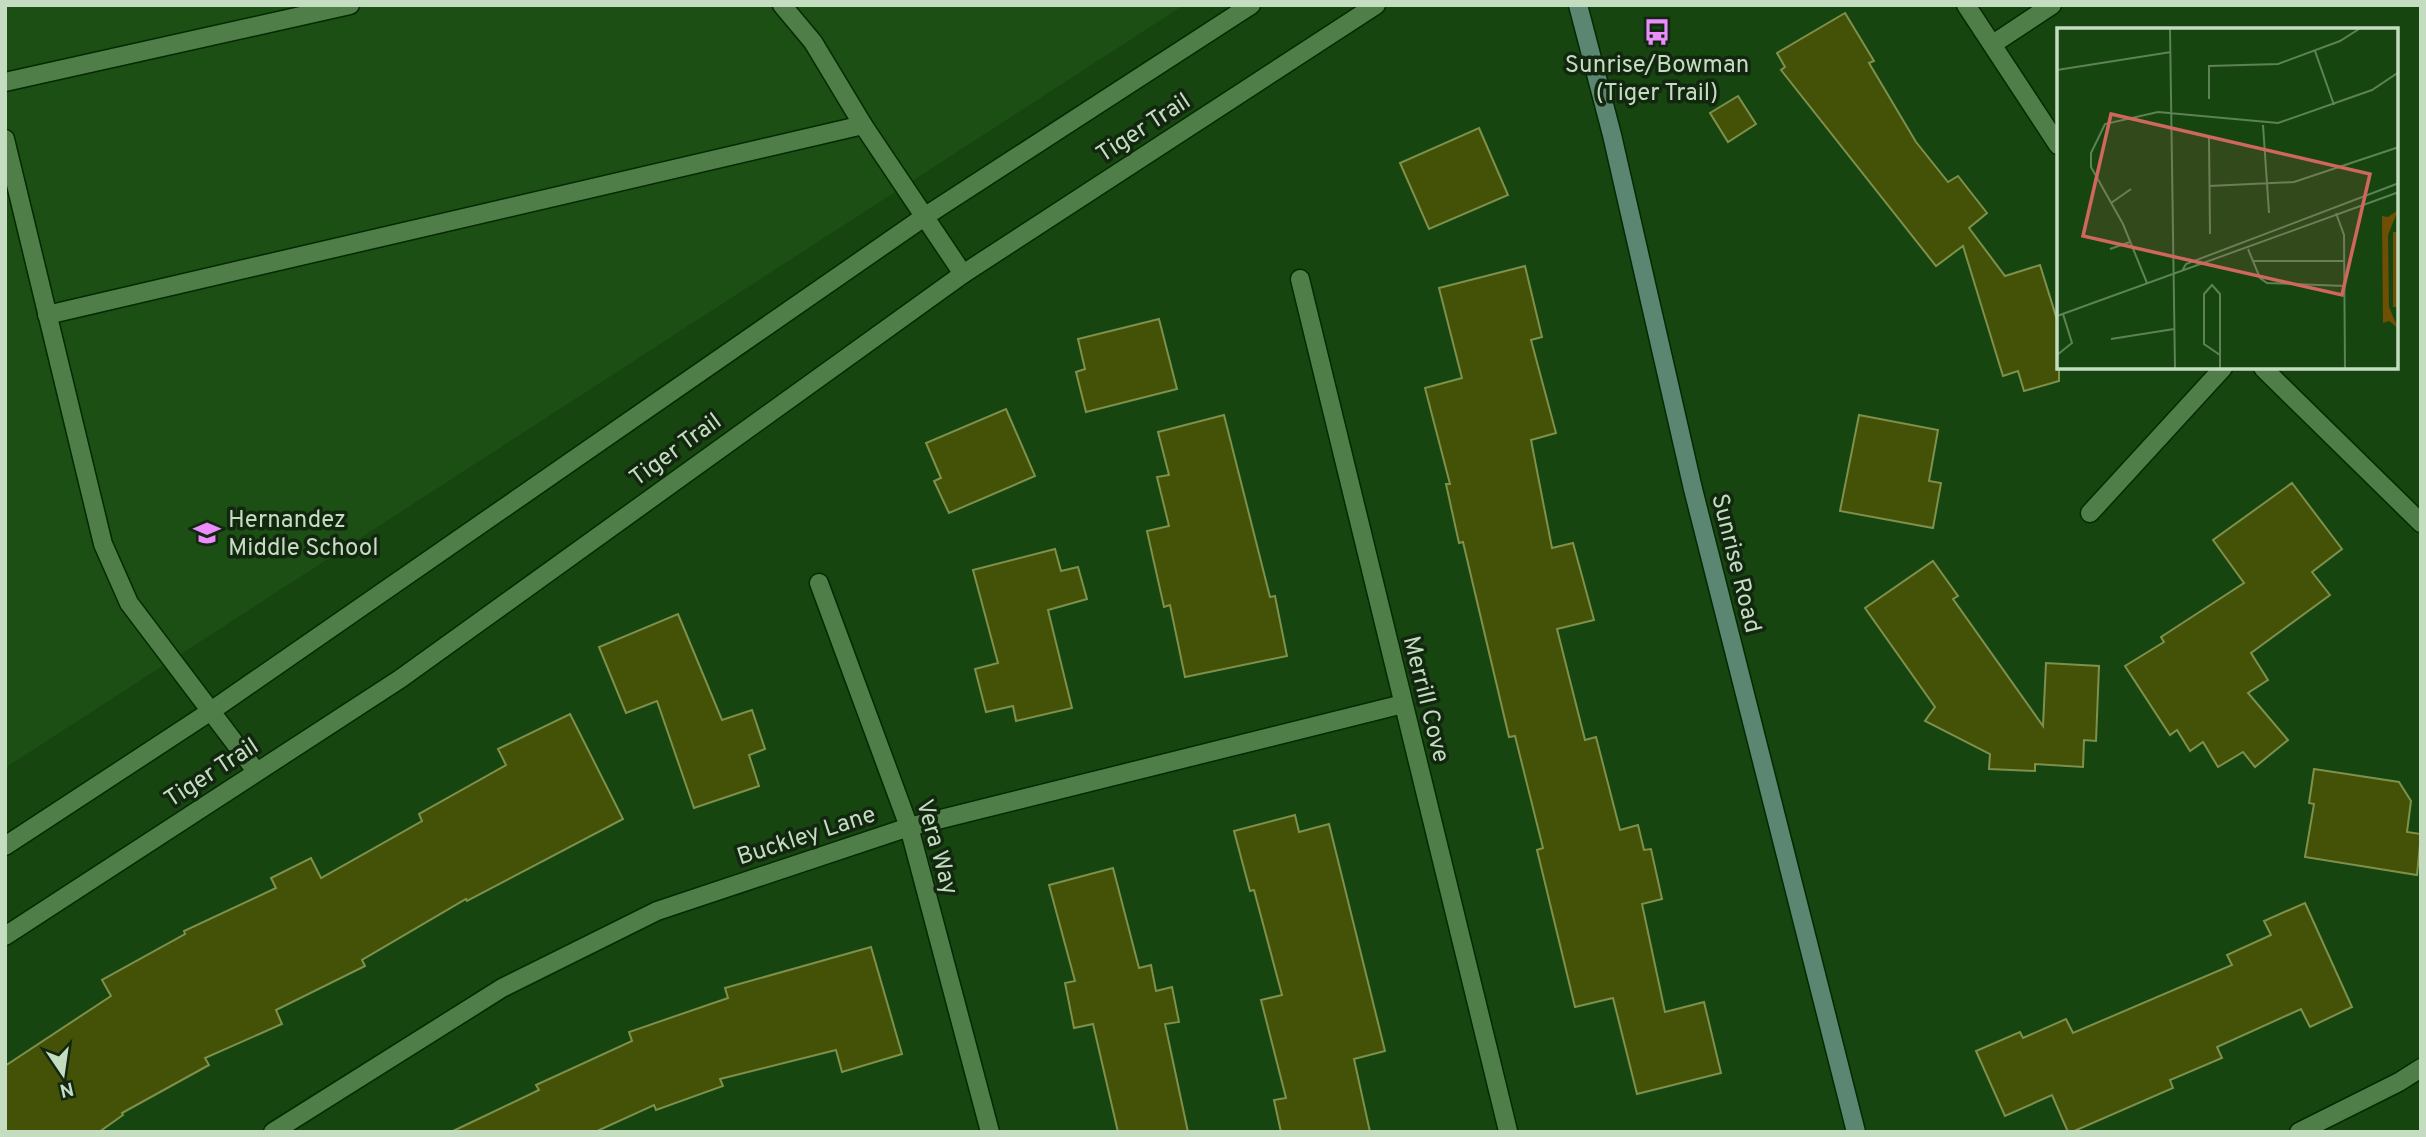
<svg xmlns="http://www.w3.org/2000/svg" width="2426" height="1137" font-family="Overpass,sans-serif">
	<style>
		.built { fill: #1b4f13 }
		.building { fill: #435207; stroke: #7e904c; stroke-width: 2 }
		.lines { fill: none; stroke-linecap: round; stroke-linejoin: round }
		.service-casing { stroke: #052902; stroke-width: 21 }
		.minor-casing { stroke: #052902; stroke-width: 21 }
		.tertiary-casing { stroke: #052902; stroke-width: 21 }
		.secondary-casing { stroke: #052902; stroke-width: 21 }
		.service { stroke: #4f7e48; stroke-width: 18 }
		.minor { stroke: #4f7e48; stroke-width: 18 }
		.tertiary { stroke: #4f7e48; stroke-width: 18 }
		.secondary { stroke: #5b8671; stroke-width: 18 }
		.labels { text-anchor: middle; stroke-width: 7; stroke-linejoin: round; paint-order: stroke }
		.poi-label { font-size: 24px; fill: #c4ddc0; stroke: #122610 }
		.street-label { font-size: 24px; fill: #c4ddc0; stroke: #122610 }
		.inset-road { fill: none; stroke: #5c8256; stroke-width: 2 }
		.view { fill: #d0675d; fill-opacity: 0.15; stroke: #d0675d; stroke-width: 3.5 }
		.inset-edge { fill: none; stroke: #c4ddc0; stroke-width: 3.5 }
	</style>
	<rect width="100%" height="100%" fill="#174510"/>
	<path class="built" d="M5,5H1184L5,768Z"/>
	<g class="building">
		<path d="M1845,13L1874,61L1869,63L1916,142L1948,182L1958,176L1987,213L1969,228L2005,276L2040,265L2059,326V381L2024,391L2018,371L2003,376L1963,246L1936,266L1781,70L1785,67L1777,53Z"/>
		<path d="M1738,96L1756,124L1728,142L1710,113Z"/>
		<path d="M1479,128L1508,195L1429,229L1400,163Z"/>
		<path d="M1525,266L1542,337L1531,340L1556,433L1531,440L1552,548L1573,543L1594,620L1557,629L1585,740L1596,737L1620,830L1638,825L1644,850L1651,849L1662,899L1642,904L1665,1012L1704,1002L1721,1073L1637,1094L1613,998L1575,1007L1537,850L1543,848L1515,736L1509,737L1463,542L1459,543L1446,484H1450L1425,388L1462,378L1439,288Z"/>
		<path d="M1159,319L1177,389L1086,412L1076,372L1085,369L1078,339Z"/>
		<path d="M1006,409L1035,476L949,513L934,481L941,478L926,443Z"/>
		<path d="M1224,415L1270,597L1275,596L1287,656L1185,677L1170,605L1164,607L1147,531L1169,526L1157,477L1169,475L1158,432Z"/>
		<path d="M1859,415L1938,430L1929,481L1941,483L1933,528L1840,511Z"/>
		<path d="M2292,483L2342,549L2312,572L2330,595L2251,653L2268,680L2248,693L2288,740L2255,767L2243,752L2218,767L2203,742L2190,751L2177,730L2170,735L2125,666L2164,642L2161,637L2244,583L2213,540Z"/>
		<path d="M1055,549L1061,571L1078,567L1087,599L1048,610L1072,708L1016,721L1013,706L986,712L975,669L998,663L973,570Z"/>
		<path d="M1933,561L1958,596L1953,599L2043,726L2046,663L2099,666L2096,741L2084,740L2083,767L2035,764V771L1989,769L1990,754L1925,721L1935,707L1865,608Z"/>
		<path d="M678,614L722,720L752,710L765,749L749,755L759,786L694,808L657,701L626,713L599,647Z"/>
		<path d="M570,714L623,819L467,901L466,899L362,960L365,966L276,1010L282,1024L205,1058L209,1065L122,1113L123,1115L99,1132H5V1066L111,996L102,980L185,934L184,931L276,888L271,878L311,858L321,878L422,821L419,814L506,765L498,749Z"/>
		<path d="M2314,769L2399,782L2411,801L2407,832L2421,834L2417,875L2305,857L2314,804L2309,803Z"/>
		<path d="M1295,815L1299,832L1329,824L1385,1051L1354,1059L1370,1132H1281L1274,1100L1286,1098L1261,1000L1282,995L1254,890L1250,891L1234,831Z"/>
		<path d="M1113,868L1139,968L1151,965L1156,991L1172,987L1179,1022L1165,1024L1188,1132H1118L1093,1024L1074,1028L1065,983L1075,981L1049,885Z"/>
		<path d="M2305,903L2352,1007L2310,1027L2301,1009L2217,1047L2222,1058L2170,1080L2173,1088L2072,1132H2068L2052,1095L2005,1116L1976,1051L2020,1032L2023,1038L2066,1019L2073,1033L2232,965L2227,955L2271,935L2264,921Z"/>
		<path d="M871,947L902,1054L842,1072L836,1050L720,1079L723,1086L656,1110L654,1105L595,1132H451L539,1090L536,1085L632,1041L629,1032L728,998L725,988Z"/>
	</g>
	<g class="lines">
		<defs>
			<g id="service">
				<path d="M782,5L813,42L863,125L963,274"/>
				<path d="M5,82L350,5"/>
				<path d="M5,139L103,544L129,603L256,771"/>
				<path d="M47,315L863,125"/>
			</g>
			<g id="minor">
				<path d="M1966,5L2058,145"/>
				<path d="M1993,44L2052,5"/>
				<path d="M1300,279L1508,1131"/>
				<path d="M2263,368L2421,523"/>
				<path d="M2090,513L2223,368"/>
				<path d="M819,583L909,827L990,1132"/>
				<path d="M273,1132L502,988L657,911L909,827L1403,704"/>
				<path d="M2299,1132L2399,1082L2421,1068"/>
			</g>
			<g id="tertiary">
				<path d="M5,846L211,711L924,217L1251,5"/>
				<path d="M5,936L400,679L963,274L1376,5"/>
			</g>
			<path id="secondary" d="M1578,5L1612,135L1693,489L1856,1132"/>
		</defs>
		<use href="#service" class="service-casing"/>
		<use href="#minor" class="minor-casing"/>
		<use href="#tertiary" class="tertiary-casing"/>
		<use href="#secondary" class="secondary-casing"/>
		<use href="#service" class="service"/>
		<use href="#minor" class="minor"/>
		<use href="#tertiary" class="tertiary"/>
		<use href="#secondary" class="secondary"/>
	</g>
	<defs>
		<symbol id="bus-bare" viewBox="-9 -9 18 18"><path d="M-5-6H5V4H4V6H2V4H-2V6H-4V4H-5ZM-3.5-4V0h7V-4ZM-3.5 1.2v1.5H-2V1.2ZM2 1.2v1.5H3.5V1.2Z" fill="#eb8dfc" stroke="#122610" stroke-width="2.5" paint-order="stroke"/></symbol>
		<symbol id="school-bare" viewBox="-9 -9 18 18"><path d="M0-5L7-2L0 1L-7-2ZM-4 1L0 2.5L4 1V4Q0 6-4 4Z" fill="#eb8dfc" stroke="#122610" stroke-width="2.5" paint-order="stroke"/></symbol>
	</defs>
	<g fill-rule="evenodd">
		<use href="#bus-bare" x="1638" y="13" width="38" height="38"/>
		<use href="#school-bare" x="188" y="514" width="38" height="38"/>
	</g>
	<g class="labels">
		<g class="poi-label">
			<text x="1657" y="72">Sunrise/Bowman<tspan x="1657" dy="28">(Tiger Trail)</tspan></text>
			<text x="228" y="527" text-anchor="start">Hernandez<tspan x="228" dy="28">Middle School</tspan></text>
		</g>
		<g class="street-label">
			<text transform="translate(1143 127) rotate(-33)" y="8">Tiger Trail</text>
			<text transform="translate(675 449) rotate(-36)" y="8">Tiger Trail</text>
			<text transform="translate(1737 563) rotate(76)" y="8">Sunrise Road</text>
			<text transform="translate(1427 699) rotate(76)" y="8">Merrill Cove</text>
			<text transform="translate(211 772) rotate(-33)" y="8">Tiger Trail</text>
			<text transform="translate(806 835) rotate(-18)" y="8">Buckley Lane</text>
			<text transform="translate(938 847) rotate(74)" y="8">Vera Way</text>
		</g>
	</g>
	<g transform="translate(2057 28)">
		<rect width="341" height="341" fill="#174510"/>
		<path d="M341,182L331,207L332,279L341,300L332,293L326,295L325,188L331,189ZM336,204H341V279H336Z" fill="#6e4f03"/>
		<path class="inset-road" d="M113,1L118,341M258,23L277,77M0,42L114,24M152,71V38L221,36L283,13L302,1M206,97L212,185M152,110L153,206M152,158L237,154L342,119M54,175L74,161M279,185L287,207L288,341M53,221L73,214M191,221L203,250L210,255L288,258M196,233H287M125,243L129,236L342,155M90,255L66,196L34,139V125L48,96L101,84L221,95L315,62L342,44M0,288L342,164M54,311L117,301M0,327L15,315L6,286M163,327L147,316V266L155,257L163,266V341"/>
		<path class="view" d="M54,86L313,146L285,267L26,208Z"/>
		<rect width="341" height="341" class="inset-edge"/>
	</g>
	<rect width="2426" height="1137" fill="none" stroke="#c4ddc0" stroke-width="14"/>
	<g transform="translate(63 1074) rotate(167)" stroke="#122610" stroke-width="5" paint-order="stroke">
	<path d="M0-5L12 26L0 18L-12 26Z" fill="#c4ddc0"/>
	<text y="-10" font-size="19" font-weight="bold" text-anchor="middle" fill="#c4ddc0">N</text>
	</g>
</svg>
